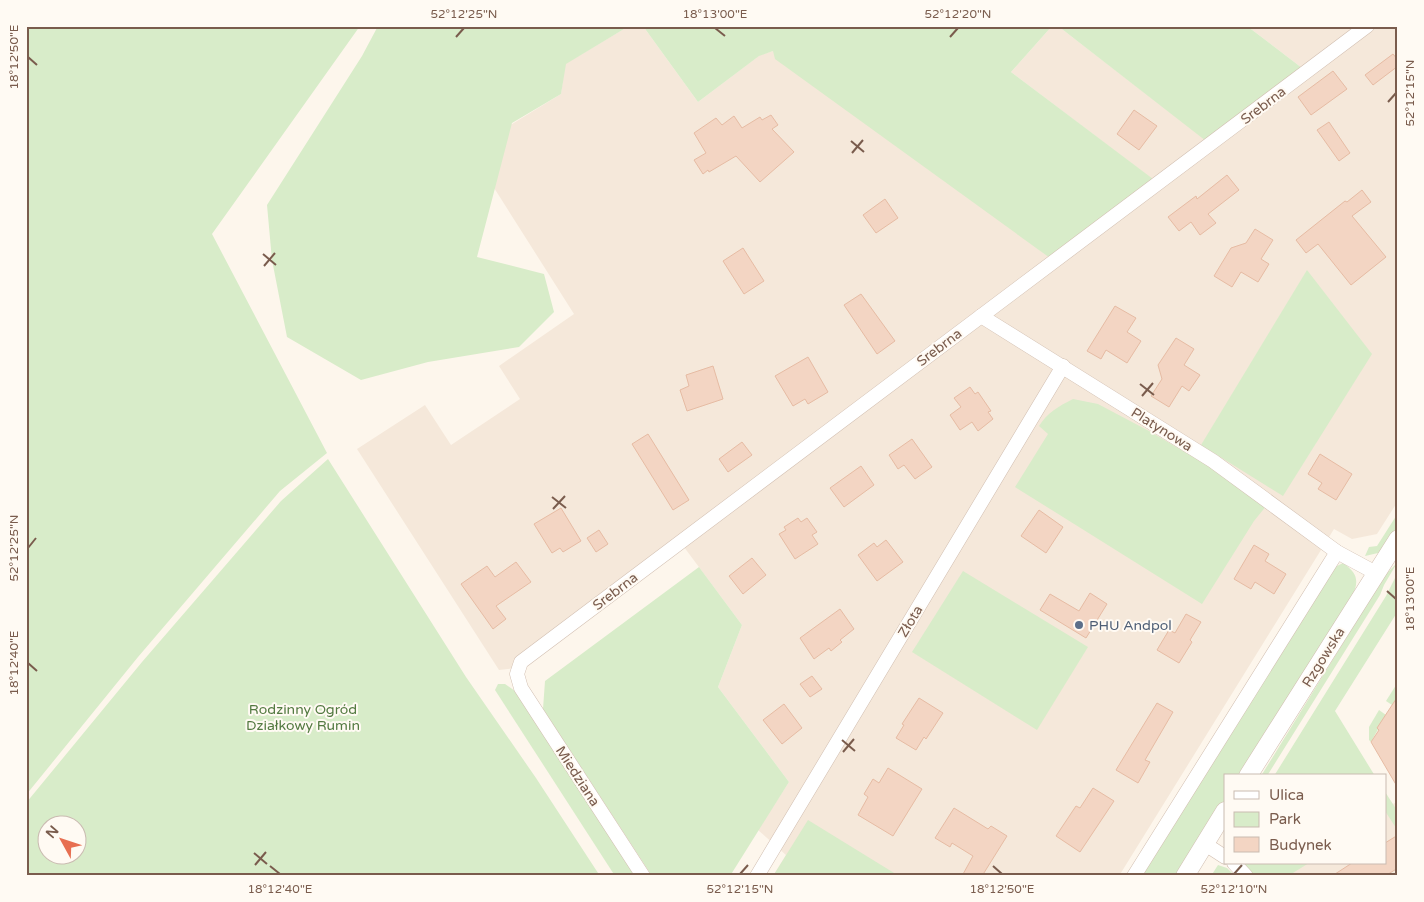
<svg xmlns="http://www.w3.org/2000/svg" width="1424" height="902" font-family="'Varela Round',sans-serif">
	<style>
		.residential { fill: #f5e8da }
		.green { fill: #d8ecc9; fill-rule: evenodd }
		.building { fill: #f3d5c3; stroke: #e6bba3 }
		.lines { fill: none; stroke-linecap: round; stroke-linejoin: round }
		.minor-casing { stroke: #d1beb0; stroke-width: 15 }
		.tertiary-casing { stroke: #d1beb0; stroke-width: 19 }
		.minor { stroke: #fff; stroke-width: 14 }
		.tertiary { stroke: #fff; stroke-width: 18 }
		.ticks { fill: none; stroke: #7a5c4d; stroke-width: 2 }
		.service-dot { fill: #5c6f8a; stroke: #fffaf3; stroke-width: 2 }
		.labels { text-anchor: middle; stroke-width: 4; stroke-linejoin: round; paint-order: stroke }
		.street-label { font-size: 14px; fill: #7a5c4d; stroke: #fffaf3 }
		.service-label { font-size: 14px; fill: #4e5e75; stroke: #fffaf3; text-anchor: start }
		.park-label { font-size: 14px; fill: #537a41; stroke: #fffaf3 }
		.neatline { fill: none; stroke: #7a5c4d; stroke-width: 2 }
		.ticks-label { font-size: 12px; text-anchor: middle; fill: #7a5c4d }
	</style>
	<rect width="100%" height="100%" fill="#fdf6ec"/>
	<g class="residential">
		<path d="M629,26H643L698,102L760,55L773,51L1152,179L1011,72L1052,26H1058L1206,140L1302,68L1247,26H1348L1354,30L1356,26H1398V501L1377,534L1352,539L1334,529L1119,876H773L786,855L758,830L789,782L718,687L742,625L684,547L524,667L499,670L357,449L425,405L451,445L520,399L499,366L574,314L470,150L561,94L565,64Z"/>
		<path d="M1385,792L1393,804L1398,801V876H1264V863H1385Z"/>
	</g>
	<g class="green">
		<path d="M26,26H360L212,234L327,453L280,491L138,657L26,795Z"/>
		<path d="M378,26H629L566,64L561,94L512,123L477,257L544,274L554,312L519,347L428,362L361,380L287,337L272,260L267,205L362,56Z"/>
		<path d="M643,26H1052L1011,72L1153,179L1050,258L775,59L773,51L759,56L698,102Z"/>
		<path d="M1058,26H1247L1302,68L1206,141Z"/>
		<path d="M1307,270L1372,354L1283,496L1201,445Z"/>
		<path d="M1073,399L1098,404L1149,431L1207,465L1267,505L1254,521L1202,604L1015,487L1048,434L1039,426C1047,413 1059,406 1073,399Z"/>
		<path d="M328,459L466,677L536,778L600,876H26V803L142,662L281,501ZM48,824H78V854H48Z"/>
		<path d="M1398,513V525L1383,548L1378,553L1365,556L1369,547L1377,546Z"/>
		<path d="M1343,563C1359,574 1359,582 1351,599L1240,776H1225V800L1178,876H1139L1335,567Z"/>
		<path d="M1397,563L1384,585L1380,595L1267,776H1261L1385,575Z"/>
		<path d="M699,567L742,625L718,687L789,782L730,876H652L543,709L545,681Z"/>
		<path d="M963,571L1088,647L1037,730L912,652Z"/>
		<path d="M1398,572V611L1335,711L1375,776H1274L1386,596Z"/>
		<path d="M1398,682V696L1392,705L1386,701Z"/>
		<path d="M498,684H505L515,691L635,876H615L495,690Z"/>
		<path d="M1379,710L1386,715L1371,742L1369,740V727Z"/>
		<path d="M1385,792L1398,812V831L1385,811Z"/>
		<path d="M808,820L899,876H773Z"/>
		<path d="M1243,863H1309L1288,876H1252Z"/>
		<path d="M1218,865L1227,868L1235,876H1211Z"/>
	</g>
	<g class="building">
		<path d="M1393,54L1398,60V66L1373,85L1365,75Z"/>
		<path d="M1333,71L1347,89L1311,115L1298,97Z"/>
		<path d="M1134,110L1157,126L1139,150L1117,134Z"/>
		<path d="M771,115L778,125L772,129L794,152L760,182L736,156L709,172L708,170L703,174L694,160L706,153L694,133L716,118L722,125L734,116L742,128L760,117L762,120Z"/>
		<path d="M1329,122L1350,153L1339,161L1317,130Z"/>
		<path d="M1227,175L1239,190L1208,214L1216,223L1200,235L1191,222L1179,231L1168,217L1196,196L1197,199Z"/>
		<path d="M1362,190L1371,202L1352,216L1386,257L1351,285L1318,244L1306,253L1296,240L1345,201L1347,202Z"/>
		<path d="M885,199L898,218L876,233L863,215Z"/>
		<path d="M1255,229L1273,240L1261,259L1269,264L1258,282L1241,272L1232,287L1214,276L1231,248L1246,243Z"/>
		<path d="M743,248L764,281L744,294L723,261Z"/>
		<path d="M861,294L895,341L877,354L844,305Z"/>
		<path d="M1115,306L1136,318L1127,332L1141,341L1127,363L1106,350L1101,359L1087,351Z"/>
		<path d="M1176,338L1194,349L1184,365L1200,375L1189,391L1182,386L1169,407L1151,396L1162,379L1158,365Z"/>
		<path d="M808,357L828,392L808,404L805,399L793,406L775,376Z"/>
		<path d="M713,366L723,399L687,411L680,390L689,386L686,375Z"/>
		<path d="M970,387L975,394L978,392L991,411L988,412L993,419L978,431L972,422L960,430L950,415L961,407L954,398Z"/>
		<path d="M648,434L689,500L673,510L632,444Z"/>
		<path d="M912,439L932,467L915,479L904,465L898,469L889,455Z"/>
		<path d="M742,442L752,455L728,472L719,459Z"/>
		<path d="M1320,454L1352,474L1336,500L1318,489L1322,483L1308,474Z"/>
		<path d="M861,466L874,485L844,507L830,488Z"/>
		<path d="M561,508L581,541L563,552L560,548L552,553L534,524Z"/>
		<path d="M1039,510L1063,527L1046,553L1021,536Z"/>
		<path d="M798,518L801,522L807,518L817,532L812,535L818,544L795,559L779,534L786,530L784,527Z"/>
		<path d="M599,530L608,544L596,552L587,538Z"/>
		<path d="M886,540L903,562L877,581L858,555L874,543L877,547Z"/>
		<path d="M1254,545L1269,554L1265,561L1286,574L1274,594L1255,582L1251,589L1234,579Z"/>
		<path d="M752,558L766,575L743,594L729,576Z"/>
		<path d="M516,562L531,582L496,606L506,619L493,629L461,584L487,566L495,577Z"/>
		<path d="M1090,593L1107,604L1086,638L1040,610L1050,594L1079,611Z"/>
		<path d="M840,609L854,629L840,640L842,642L831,651L829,648L814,659L800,638Z"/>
		<path d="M1186,614L1201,622L1190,640L1192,642L1179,663L1157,650L1169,630L1175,633Z"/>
		<path d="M812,676L822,689L810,697L800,684Z"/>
		<path d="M1398,696V788L1371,742L1379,730L1377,728Z"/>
		<path d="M919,698L943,713L926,739L924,737L916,750L896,738L904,725L902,724Z"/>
		<path d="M1157,703L1173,712L1145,760L1150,762L1138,783L1116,770Z"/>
		<path d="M784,704L802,728L782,744L763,720Z"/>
		<path d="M888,768L922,789L893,836L858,815L868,797L864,794L873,779L879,783Z"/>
		<path d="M1093,788L1114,801L1080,852L1056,836L1076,806L1080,808Z"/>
		<path d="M954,808L988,829L991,826L1007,836L982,876H962L973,856L952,843L950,847L935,838Z"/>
		<path d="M1398,835V868L1385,876H1332L1352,863H1385V843Z"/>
	</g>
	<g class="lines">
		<defs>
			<g id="minor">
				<path d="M981,316L1213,461L1337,552L1376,573"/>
				<path d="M1205,844L1225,857"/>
				<path d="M1234,863L1246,876"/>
				<path d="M643,876L521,688L517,674L521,662L1367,26"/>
				<path d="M757,876L1063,366"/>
				<path d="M1134,876L1337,552"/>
			</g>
			<g id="tertiary">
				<path d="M1248,776L1398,539"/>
				<path d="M1185,876L1225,811"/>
			</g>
		</defs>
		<use href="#minor" class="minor-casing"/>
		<use href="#tertiary" class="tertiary-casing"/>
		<use href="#minor" class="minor"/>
		<use href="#tertiary" class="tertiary"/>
	</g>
	<path class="ticks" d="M715,28L725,36M456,37L464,28M950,37L958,28M28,57L37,65M1388,102L1396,93M851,141L864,152M852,153L863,140M263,254L276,265M264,266L275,253M1140,384L1154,395M1142,396L1153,383M552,497L566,508M553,509L565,496M28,548L36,538M1387,591L1396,599M28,663L37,671M842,740L855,751M843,752L854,739M254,853L267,864M255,865L266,852M270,866L280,874M993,866L1002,874M740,874L748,865M1234,874L1242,865"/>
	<circle class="service-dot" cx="1079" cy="625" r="5"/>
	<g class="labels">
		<g class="street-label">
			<text transform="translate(1263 105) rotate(-37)" y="5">Srebrna</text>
			<text transform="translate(939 347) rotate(-37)" y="5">Srebrna</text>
			<text transform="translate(1162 429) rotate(32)" y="5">Platynowa</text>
			<text transform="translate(615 591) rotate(-37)" y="5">Srebrna</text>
			<text transform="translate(910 621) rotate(-59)" y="5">Złota</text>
			<text transform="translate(1323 657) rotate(-58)" y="5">Rzgowska</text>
			<text transform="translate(578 776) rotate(57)" y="5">Miedziana</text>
		</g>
		<g class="service-label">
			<text x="1089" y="630">PHU Andpol</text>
		</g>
		<g class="park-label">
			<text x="303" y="714">Rodzinny Ogród<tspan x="303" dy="16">Działkowy Rumin</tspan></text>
		</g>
	</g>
	<rect width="1424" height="902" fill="none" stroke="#fffaf3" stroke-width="55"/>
	<rect x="1224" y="774" width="162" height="90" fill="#fffaf3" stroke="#cabbb1"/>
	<rect x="1234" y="791" width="25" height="8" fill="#ffffff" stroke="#cabbb1"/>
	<text x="1269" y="800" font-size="15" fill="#7a5c4d">Ulica</text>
	<rect x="1234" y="812" width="25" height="15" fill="#d8ecc9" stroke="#cabbb1"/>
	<text x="1269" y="824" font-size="15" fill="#7a5c4d">Park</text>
	<rect x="1234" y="837" width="25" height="15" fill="#f3d5c3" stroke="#cabbb1"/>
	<text x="1269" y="850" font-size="15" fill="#7a5c4d">Budynek</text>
	<g transform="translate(62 840) rotate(310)"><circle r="24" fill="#fffaf3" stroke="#cabbb1"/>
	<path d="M0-4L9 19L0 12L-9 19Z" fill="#e76f51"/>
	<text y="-8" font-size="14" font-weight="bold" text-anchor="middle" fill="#7a5c4d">N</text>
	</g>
	<rect x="28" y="28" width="1368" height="846" class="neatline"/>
	<g class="ticks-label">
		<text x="464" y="18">52°12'25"N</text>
		<text x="715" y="18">18°13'00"E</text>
		<text x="958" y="18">52°12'20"N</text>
		<text transform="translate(14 57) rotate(-90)" y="4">18°12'50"E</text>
		<text transform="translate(1410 93) rotate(-90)" y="4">52°12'15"N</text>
		<text transform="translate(14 548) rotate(-90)" y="4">52°12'25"N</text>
		<text transform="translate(1410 599) rotate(-90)" y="4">18°13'00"E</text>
		<text transform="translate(14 663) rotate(-90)" y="4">18°12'40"E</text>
		<text x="280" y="893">18°12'40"E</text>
		<text x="740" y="893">52°12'15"N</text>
		<text x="1002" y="893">18°12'50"E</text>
		<text x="1234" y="893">52°12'10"N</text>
	</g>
</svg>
